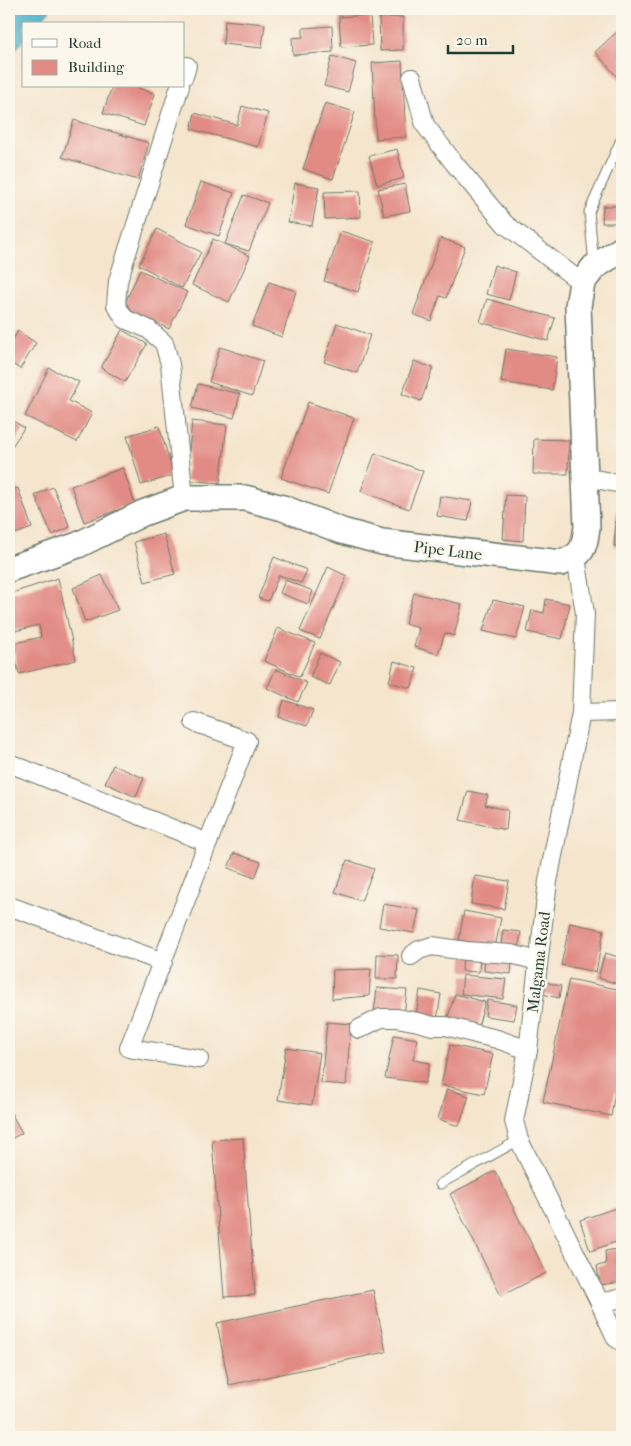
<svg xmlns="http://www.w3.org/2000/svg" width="631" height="1446" font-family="'IM FELL French Canon',serif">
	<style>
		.water { fill: #4db1cc; stroke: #367780 }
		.building { fill: #e28b85 }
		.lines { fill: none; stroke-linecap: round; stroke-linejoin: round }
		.lane-casing { stroke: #6a786a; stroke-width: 11 }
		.street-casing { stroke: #6a786a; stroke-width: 20 }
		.secondary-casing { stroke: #6a786a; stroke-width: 28 }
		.lane { stroke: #fff; stroke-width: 9 }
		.street { stroke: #fff; stroke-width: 18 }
		.secondary { stroke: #fff; stroke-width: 25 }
		.labels { text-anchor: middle; stroke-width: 5; stroke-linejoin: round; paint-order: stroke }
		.street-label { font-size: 16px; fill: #1f3d34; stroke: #fbf7ec }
	</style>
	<rect width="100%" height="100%" fill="#fbf7ec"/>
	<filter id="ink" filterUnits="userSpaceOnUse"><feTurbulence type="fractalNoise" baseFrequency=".02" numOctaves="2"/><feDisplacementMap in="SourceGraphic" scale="10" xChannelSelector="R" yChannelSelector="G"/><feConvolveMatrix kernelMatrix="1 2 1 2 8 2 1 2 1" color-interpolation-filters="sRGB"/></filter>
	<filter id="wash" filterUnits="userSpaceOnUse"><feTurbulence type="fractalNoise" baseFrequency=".0096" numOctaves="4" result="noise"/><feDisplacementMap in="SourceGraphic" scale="20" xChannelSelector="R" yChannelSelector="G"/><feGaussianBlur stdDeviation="1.12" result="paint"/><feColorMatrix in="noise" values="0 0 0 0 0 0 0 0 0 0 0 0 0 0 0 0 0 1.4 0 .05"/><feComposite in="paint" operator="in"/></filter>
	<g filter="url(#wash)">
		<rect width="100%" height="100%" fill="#f5e5cd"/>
		<path class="water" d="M9,9H51L38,24H24V40L9,57Z"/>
		<g id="blocks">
			<g class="building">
				<path d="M370,15L372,45L341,47L339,17Z"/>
				<path d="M379,17H403V50L380,51Z"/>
				<path d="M225,20L265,24L262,48L223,44Z"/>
				<path d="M332,26L333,52L293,55L292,38L303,37V28Z"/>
				<path d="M622,27V82L595,52Z"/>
				<path d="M332,56L356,63L348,92L324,86Z"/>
				<path d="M402,61L406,137L376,139L372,63Z"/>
				<path d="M112,86H133L155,94L144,126L103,113Z"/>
				<path d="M325,103L355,112L333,179L303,169Z"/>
				<path d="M242,106L268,113L258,147L191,129L195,113L237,125Z"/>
				<path d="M74,120L149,143L138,180L62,157Z"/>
				<path d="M397,149L404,178L377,185L369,156Z"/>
				<path d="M201,182L234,193L219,236L186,224Z"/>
				<path d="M295,183L319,187L312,226L288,222Z"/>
				<path d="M405,184L410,211L384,216L378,189Z"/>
				<path d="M360,191L361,217L325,219L324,192Z"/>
				<path d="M244,195L268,203L249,251L225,244Z"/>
				<path d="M603,206H622V223H602Z"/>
				<path d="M157,229L201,252L182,288L139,265Z"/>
				<path d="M341,231L375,242L358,292L324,281Z"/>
				<path d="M441,238L465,247L446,298L440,296L431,321L413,314Z"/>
				<path d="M213,239L250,256L229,302L192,285Z"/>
				<path d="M494,265L516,272L509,300L486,294Z"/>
				<path d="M140,270L187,292L169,329L123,307Z"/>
				<path d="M269,282L296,291L282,337L252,326Z"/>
				<path d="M487,299L555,318L548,341L480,322Z"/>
				<path d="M337,323L370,335L357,373L324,362Z"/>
				<path d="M122,330L147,344L125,382L101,368Z"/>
				<path d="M18,331L36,343L20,369L9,362V346Z"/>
				<path d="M220,347L263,361L252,396L209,382Z"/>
				<path d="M506,349L557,357L552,390L501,382Z"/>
				<path d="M414,361L433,368L421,401L402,394Z"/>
				<path d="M49,368L79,382L69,401L92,413L77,442L25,416Z"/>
				<path d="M198,384L240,394L234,418L192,408Z"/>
				<path d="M308,402L354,418L328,494L281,478Z"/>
				<path d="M9,418L24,428L9,451Z"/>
				<path d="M192,421L227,425L220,483L186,480Z"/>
				<path d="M159,426L174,475L141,485L127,436Z"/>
				<path d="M534,439L569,440L568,474H533Z"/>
				<path d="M375,453L423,471L409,509L361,491Z"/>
				<path d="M123,468L135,504L84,522L71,486Z"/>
				<path d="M53,487L70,527L52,535L35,495Z"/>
				<path d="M18,488L32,528L9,536V491Z"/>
				<path d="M506,495L525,496L523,541L503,539Z"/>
				<path d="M440,496L472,501L468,521L437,516Z"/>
				<path d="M617,507H622V546H614Z"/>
				<path d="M164,534L175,574L145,582L134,542Z"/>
				<path d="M274,557L307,570L301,583L279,575L268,601L258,598Z"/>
				<path d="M328,567L347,576L320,639L300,631Z"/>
				<path d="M102,575L118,610L85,622L73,588Z"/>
				<path d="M58,578L76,660L19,674L14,652L9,653V637L11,644L41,637L39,625L15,631L9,594Z"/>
				<path d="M285,580L313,591L308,604L280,593Z"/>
				<path d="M414,593L462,604L454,636L445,633L438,654L414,647L419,628L405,624Z"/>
				<path d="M546,599L570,604L562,639L527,632L532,610L544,613Z"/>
				<path d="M493,600L525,607L516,639L483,631Z"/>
				<path d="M278,628L315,643L300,677L264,661Z"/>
				<path d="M320,653L340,662L330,685L310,677Z"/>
				<path d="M394,661L417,668L411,688L389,682Z"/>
				<path d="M276,669L307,683L298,702L267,688Z"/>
				<path d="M284,700L313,710L307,726L279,717Z"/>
				<path d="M113,765L144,778L136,797L105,783Z"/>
				<path d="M468,791L488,795L485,805L508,810L506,830L460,820Z"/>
				<path d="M234,853L261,862L255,878L228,868Z"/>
				<path d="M347,860L374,869L361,901L335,892Z"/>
				<path d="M475,876L509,881L504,909L471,904Z"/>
				<path d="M383,904L419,910L414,933L379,927Z"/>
				<path d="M464,911L501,918L495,948L459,940Z"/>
				<path d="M570,923L604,930L596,972L561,965Z"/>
				<path d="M503,930L521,932L518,953L500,951Z"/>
				<path d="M605,953L622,958V985L598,978Z"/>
				<path d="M377,954L398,955L397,979H376Z"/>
				<path d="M463,955L480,956L479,972L462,971Z"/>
				<path d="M485,957L512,959L511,974L484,971Z"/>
				<path d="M371,969L369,996L332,999L333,970Z"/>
				<path d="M463,975L506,979L503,999L461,994Z"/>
				<path d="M569,979L622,990V1094L615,1092L611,1116L543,1102Z"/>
				<path d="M541,981L561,986L559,998L538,993Z"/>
				<path d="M377,988L407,990L404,1015L374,1013Z"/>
				<path d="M420,990L441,994L437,1020L416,1016Z"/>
				<path d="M455,994L485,1002L477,1030L446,1023Z"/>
				<path d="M487,1000L517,1005L514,1020L485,1016Z"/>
				<path d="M327,1022L351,1024L346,1085L321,1083Z"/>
				<path d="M394,1035L417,1039L413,1060L430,1063L425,1083L385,1078Z"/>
				<path d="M450,1045L493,1054L484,1094L441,1085Z"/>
				<path d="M286,1048L320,1053L312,1105L278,1100Z"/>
				<path d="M447,1089L469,1096L459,1126L438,1119Z"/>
				<path d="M9,1109L22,1133L9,1140Z"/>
				<path d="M243,1138L255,1295L224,1297L212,1140Z"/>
				<path d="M495,1171L546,1273L501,1296L450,1194Z"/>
				<path d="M616,1208L622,1227V1240L590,1251L580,1220Z"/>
				<path d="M622,1248V1282L600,1285L597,1266L606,1264L605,1251Z"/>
				<path d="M373,1290L386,1352L229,1385L217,1323Z"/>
			</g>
		</g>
	</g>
	<g filter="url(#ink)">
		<use href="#blocks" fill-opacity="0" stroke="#6a786a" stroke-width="1"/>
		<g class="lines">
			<defs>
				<g id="lane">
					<path d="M594,264L589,212L620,142L622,138"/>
					<path d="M440,1184L519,1140"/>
				</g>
				<g id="street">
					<path d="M184,76L187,66"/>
					<path d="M412,78L425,125L454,163L505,224L582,283"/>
					<path d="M180,86L118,281L116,305L125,319L148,329L164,343L170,364L184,498"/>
					<path d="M584,477L622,484"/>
					<path d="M576,558L585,613L581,713L548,881L528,1050L514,1121L519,1140L600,1303L616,1338L622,1342"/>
					<path d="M581,713L622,712"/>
					<path d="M194,722L247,741L129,1048L199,1059"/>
					<path d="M9,763L208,843"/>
					<path d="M9,906L163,962"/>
					<path d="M411,956L419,950L432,946L466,951L511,954L538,961"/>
					<path d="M359,1029L381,1018H397L418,1022L433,1026H446L480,1035L497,1039L528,1050"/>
					<path d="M600,1303L622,1298"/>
				</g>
				<path id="secondary" d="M9,569L78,545L143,513L184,498H245L283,508L342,531L382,542L561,563C583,555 584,549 587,527L578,306L582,283L594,267L622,249"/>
			</defs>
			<use href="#lane" class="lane-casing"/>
			<use href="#street" class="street-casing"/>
			<use href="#secondary" class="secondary-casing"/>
			<use href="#lane" class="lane"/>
			<use href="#street" class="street"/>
			<use href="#secondary" class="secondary"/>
		</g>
	</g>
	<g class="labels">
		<g class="street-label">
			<text transform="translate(448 550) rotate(7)" y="6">Pipe Lane</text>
			<text transform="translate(538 962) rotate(-83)" y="6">Malgama Road</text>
		</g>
	</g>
	<rect width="631" height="1446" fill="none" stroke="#fbf7ec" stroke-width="30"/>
	<rect x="22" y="22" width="162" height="65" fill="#fbf7ec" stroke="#a3ada2"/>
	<rect x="32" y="39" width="25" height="8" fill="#ffffff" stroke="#a3ada2"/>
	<text x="68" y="48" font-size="15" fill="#1f3d34">Road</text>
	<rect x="32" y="60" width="25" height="15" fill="#e28b85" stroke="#a3ada2"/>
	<text x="68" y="72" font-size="15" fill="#1f3d34">Building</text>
	<path d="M448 45v8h65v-8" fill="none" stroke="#1f3d34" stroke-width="2.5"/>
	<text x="456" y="45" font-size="15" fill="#1f3d34" stroke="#fbf7ec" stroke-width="4" paint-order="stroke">20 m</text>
</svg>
